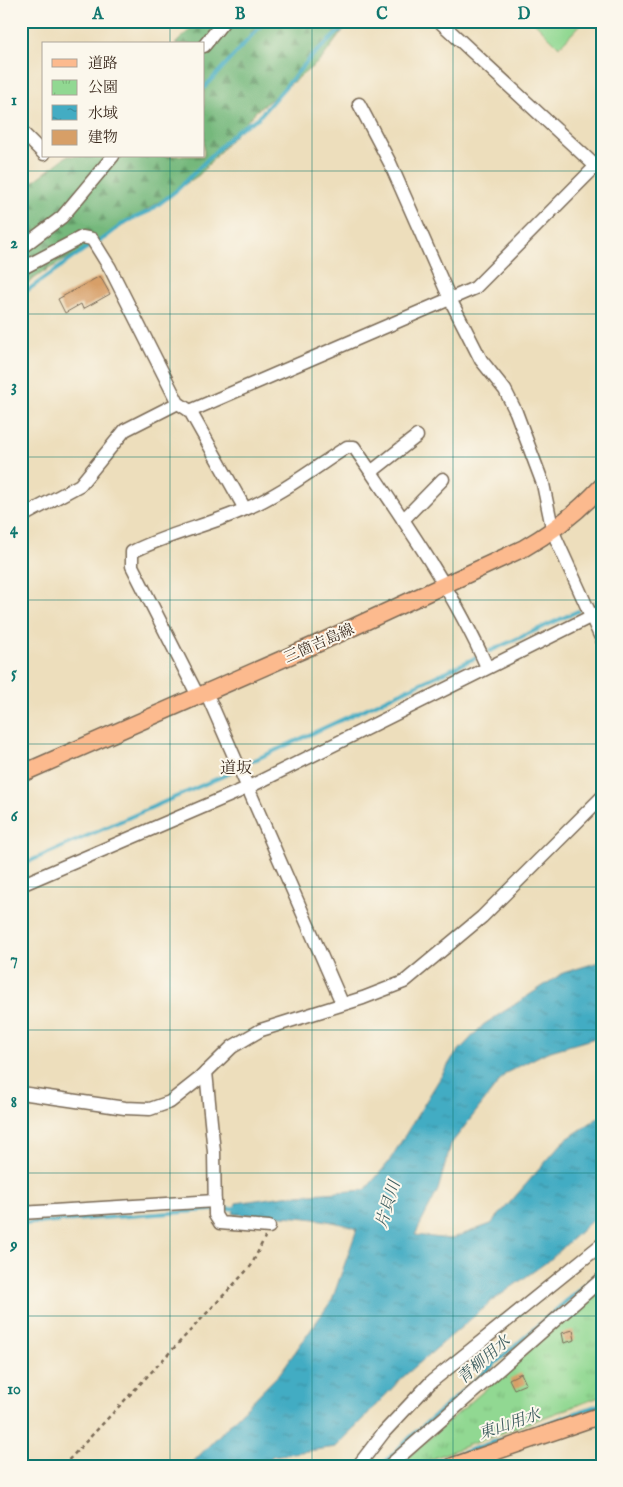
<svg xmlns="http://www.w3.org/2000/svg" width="623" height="1487" font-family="'IM FELL English','Noto Serif JP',serif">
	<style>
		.grass { fill: #91d892; stroke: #668158 }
		.forest { fill: url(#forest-firs); stroke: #58714d }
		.park { fill: url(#park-tufts); stroke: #668158 }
		.water { fill: url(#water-ripples); stroke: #3f6b70 }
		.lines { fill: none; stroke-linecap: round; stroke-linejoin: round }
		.stream { stroke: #43acc3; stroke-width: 4 }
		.building { fill: #d79f67 }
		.minor-casing { stroke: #796955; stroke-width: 15 }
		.major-casing { stroke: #796955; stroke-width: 19 }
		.path { stroke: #796955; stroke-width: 2.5; stroke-dasharray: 4 4; stroke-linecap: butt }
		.minor { stroke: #fff; stroke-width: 12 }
		.major { stroke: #fcba8e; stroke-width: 16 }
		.grid { fill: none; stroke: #0f766e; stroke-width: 1; stroke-opacity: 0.55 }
		.labels { text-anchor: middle; stroke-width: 4; stroke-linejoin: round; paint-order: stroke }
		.street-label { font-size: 15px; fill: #3b2a1e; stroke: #fbf7ec }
		.neighbourhood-label { font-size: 16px; fill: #3b2a1e; stroke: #fbf7ec }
		.water-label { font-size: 16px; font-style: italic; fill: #3e5e60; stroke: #fbf7ec }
		.neatline { fill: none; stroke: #0f766e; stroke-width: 2 }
		.grid-label { font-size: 16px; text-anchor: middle; font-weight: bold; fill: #0f766e }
	</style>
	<defs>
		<pattern id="forest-firs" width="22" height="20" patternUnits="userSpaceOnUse" patternTransform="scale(1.25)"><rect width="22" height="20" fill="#74b87c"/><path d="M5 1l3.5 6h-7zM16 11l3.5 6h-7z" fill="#609665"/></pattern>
		<pattern id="park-tufts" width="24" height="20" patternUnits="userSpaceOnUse" patternTransform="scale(1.25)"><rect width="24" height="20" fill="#91d892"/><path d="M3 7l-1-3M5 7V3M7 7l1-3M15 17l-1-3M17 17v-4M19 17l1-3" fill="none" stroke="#7eba7d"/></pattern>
		<pattern id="water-ripples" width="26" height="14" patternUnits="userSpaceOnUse" patternTransform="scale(1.25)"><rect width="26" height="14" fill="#43acc3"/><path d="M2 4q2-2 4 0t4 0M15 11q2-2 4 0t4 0" fill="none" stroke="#398c9e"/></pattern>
	</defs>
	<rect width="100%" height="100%" fill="#fbf7ec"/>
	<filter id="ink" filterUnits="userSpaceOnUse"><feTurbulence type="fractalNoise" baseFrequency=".02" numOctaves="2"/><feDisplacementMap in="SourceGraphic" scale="10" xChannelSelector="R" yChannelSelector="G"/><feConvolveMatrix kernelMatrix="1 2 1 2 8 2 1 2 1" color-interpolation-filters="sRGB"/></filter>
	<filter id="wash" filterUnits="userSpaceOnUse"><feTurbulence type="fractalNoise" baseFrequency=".0096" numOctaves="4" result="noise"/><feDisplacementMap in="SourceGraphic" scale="20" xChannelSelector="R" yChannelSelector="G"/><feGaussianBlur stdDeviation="1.12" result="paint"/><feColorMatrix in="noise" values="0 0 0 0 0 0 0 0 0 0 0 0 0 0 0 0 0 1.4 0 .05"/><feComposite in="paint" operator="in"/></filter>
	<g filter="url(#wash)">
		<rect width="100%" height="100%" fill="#eddebc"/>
		<path class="grass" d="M533,21H584L559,47Z"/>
		<path class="forest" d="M199,21H350L321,60L256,111L199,175L106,237L45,271L21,288V191L67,156H204V44H175Z"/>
		<path class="park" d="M602,1287V1396L412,1466H398Z"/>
		<path class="water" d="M602,961V1036L547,1052L506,1073L451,1144L438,1190L415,1235L450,1239L491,1224L564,1141L602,1115V1211L551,1259L492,1301L402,1378L336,1447L272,1456L266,1466H189L280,1373L332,1300L357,1229C320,1215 273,1216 233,1214L236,1203L284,1196L365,1190L388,1163L453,1057L483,1025L563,973Z"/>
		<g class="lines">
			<g class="stream">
				<path d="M204,88L265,21"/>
				<path d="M21,295L85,249L106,237L125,222L150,211L177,190L237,130L258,118L312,56L344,27L353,21"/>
				<path d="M597,602L602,600"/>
				<path d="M490,651L578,611"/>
				<path d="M246,764L475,658"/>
				<path d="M21,865L230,773"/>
				<path d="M21,1224L238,1208"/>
				<path d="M381,1466L416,1432L602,1270"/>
				<path d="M425,1466L602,1404"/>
			</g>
		</g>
		<g id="blocks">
			<g class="building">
				<path d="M100,276L110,294L83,309L81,304L65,313L58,299Z"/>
				<path d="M573,1330L575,1340L564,1343L562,1333Z"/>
				<path d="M521,1373L526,1384L514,1389L509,1379Z"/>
			</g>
		</g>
	</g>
	<g filter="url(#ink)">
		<use href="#blocks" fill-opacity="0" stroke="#796955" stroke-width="1"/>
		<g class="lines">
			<defs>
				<g id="minor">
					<path d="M439,21L602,172"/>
					<path d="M204,46L224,21"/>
					<path d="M359,104L390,163L450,299L481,360L505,390L516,412L543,484L553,532L602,640"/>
					<path d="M21,131L44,154"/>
					<path d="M21,248L62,217L113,156"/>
					<path d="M21,269L82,237L92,239L110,268L178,403L190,411L245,509"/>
					<path d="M190,411L475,288L596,166"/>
					<path d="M371,472L417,436"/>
					<path d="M21,517L80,485L125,430L178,403"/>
					<path d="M403,520L443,479"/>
					<path d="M206,692L342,1003"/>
					<path d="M198,696L132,566V552C167,534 206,526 243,510C280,495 313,469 347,447H354C402,518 452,588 487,667"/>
					<path d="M21,885L247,788L602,611"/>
					<path d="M206,1072L214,1152L215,1215L220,1223L269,1227"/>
					<path d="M21,1093L125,1108L150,1109L170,1102L199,1079L232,1047L261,1030L363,998L404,982L482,917L602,797"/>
					<path d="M21,1213L215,1201"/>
					<path d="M358,1466L384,1432L431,1382L602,1244"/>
					<path d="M389,1466L602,1279"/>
				</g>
				<g id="major">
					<path d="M21,774L319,643L524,548C554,531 578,512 602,486"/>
					<path d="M453,1466L602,1415"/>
				</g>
			</defs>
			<use href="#minor" class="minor-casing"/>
			<use href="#major" class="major-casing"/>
			<path class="path" d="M63,1466L251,1266L265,1237"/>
			<use href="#minor" class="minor"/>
			<use href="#major" class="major"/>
		</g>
	</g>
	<path class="grid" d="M170,21V44M312,21V1466M453,21V1466M170,156V1466M21,171H602M21,314H602M21,457H602M21,600H602M21,744H602M21,887H602M21,1030H602M21,1173H602M21,1316H602"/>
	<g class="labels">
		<g class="street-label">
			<text transform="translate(319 643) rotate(-24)" y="5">三箇吉島線</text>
		</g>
		<g class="neighbourhood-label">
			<text x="236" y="773">道坂</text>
		</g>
		<g class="water-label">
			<text transform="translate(387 1204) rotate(-73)" y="6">片貝川</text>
			<text transform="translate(483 1359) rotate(-41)" y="6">青柳用水</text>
			<text transform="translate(509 1423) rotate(-19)" y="6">東山用水</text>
		</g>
	</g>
	<rect width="623" height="1487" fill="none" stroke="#fbf7ec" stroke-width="55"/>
	<rect x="42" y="42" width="162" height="115" fill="#fbf7ec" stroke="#aea59a"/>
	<rect x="52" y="59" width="25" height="8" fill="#fcba8e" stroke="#aea59a"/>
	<text x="88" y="68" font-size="15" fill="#3b2a1e">道路</text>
	<rect x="52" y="80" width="25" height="15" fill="url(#park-tufts)" stroke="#aea59a"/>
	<text x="88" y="92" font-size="15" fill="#3b2a1e">公園</text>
	<rect x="52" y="105" width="25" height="15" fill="url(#water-ripples)" stroke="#aea59a"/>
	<text x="88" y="118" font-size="15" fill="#3b2a1e">水域</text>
	<rect x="52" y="130" width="25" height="15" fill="#d79f67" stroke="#aea59a"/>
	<text x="88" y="142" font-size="15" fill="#3b2a1e">建物</text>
	<rect x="28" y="28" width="568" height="1432" class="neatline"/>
	<g class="grid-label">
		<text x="98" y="19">A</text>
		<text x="240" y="19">B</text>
		<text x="382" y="19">C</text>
		<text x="524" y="19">D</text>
		<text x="14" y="105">1</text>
		<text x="14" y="248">2</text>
		<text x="14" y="391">3</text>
		<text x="14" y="534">4</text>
		<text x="14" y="678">5</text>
		<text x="14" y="821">6</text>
		<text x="14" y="964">7</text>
		<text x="14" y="1107">8</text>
		<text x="14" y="1250">9</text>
		<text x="14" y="1394">10</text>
	</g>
</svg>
